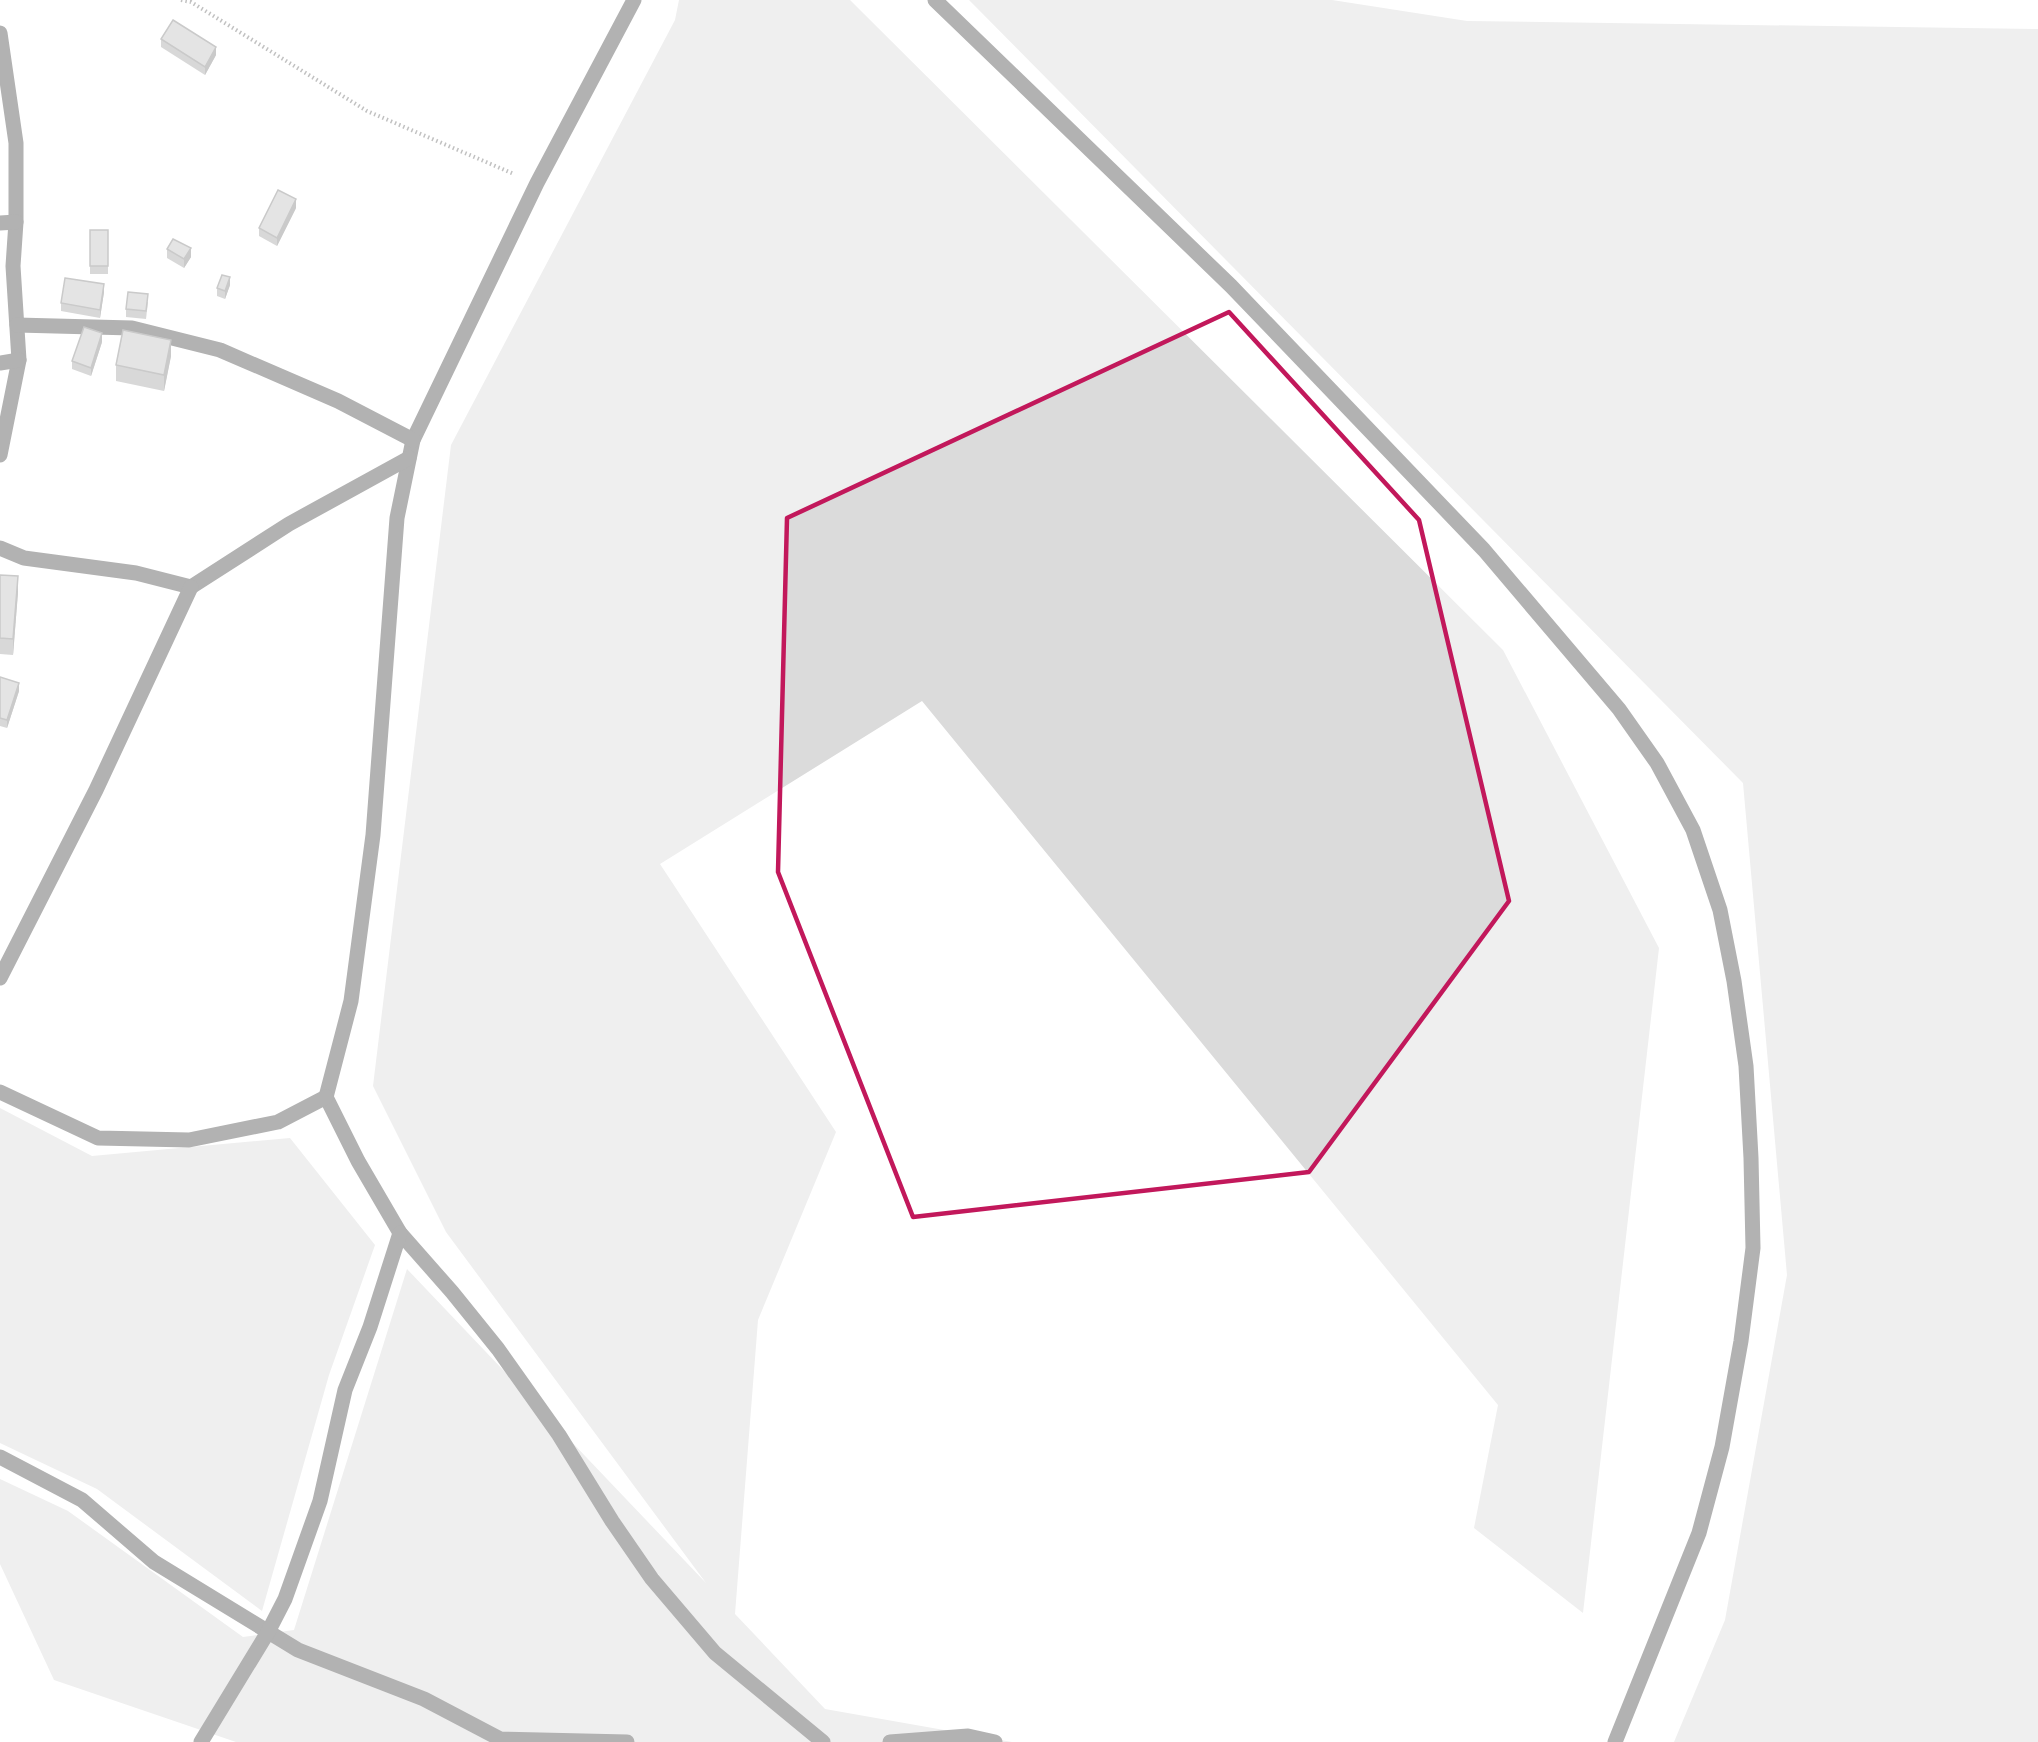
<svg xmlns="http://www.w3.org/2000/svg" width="2038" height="1742" font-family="'Fira Sans Condensed',sans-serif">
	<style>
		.green { fill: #dbdbdb }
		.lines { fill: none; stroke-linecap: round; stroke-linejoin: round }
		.path { stroke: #767676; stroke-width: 4; stroke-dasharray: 1.5 3; stroke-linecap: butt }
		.minor { stroke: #545454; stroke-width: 15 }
		.wall { fill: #a9a9a9 }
		.shaded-wall { fill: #898989 }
		.building { fill: #c4c4c4; stroke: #898989; stroke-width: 1.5 }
		.marked { fill: none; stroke: #c2185b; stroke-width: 4.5; stroke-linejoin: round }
	</style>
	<rect width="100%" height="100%" fill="#fff"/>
	<g class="green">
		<path d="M679,0H850L1503,650L1659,948L1583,1613L1474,1528L1498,1405L922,701L660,864L836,1132L758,1320L735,1614L825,1709L1012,1742H236L54,1680L0,1564V1479L68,1511L243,1637L294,1630L407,1269L706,1583L446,1232L373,1086L451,445L675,20Z"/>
		<path d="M969,0H1332L1467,21L2038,29V1742H1674L1725,1620L1787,1275L1743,783Z"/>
		<path d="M0,1108L92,1156L290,1138L375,1245L329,1375L262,1611L97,1489L0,1443Z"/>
	</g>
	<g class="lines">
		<path class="path" d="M181,0L191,2L367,111L514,174"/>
		<g class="minor">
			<path d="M634,0L537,183L413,440L397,518L373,835L351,1001L326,1097L358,1161L400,1233L452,1292L498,1349L559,1435L612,1521L652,1579L715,1653L823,1742"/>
			<path d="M935,0L1231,286L1484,550L1619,709L1657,763L1693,830L1720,910L1734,981L1746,1066L1751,1158L1753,1248L1741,1341L1722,1447L1699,1533L1615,1742"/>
			<path d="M0,33L16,143V222L13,266L19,360L0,455"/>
			<path d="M0,223L16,222"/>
			<path d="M17,325L132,328L220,350L338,401L413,440"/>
			<path d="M0,363L19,360"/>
			<path d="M0,548L24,558L136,573L191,587L289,524L409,458"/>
			<path d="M0,978L96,790L191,587"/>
			<path d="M0,1092L98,1138L189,1140L278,1122L326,1097"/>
			<path d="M0,1457L82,1500L154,1562L298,1650L424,1699L500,1739L627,1742"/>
			<path d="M201,1742L268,1632L285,1599L320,1501L345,1390L370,1327L400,1233"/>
			<path d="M890,1742L968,1736L995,1742"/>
		</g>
	</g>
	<g class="wall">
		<path d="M161,39L216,55L205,75L161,47Z"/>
		<path d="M296,208L277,246L259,236V228Z"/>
		<rect x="90" y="230" width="18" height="44"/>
		<path d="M167,249L191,257L184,268L167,258Z"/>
		<path d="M230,285L225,299L217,296V288Z"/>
		<path d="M104,292L100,318L61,311V303Z"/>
		<path d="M148,302L146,319L126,317V309Z"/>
		<path d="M102,342L91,376L72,369V361Z"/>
		<path d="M171,356L164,391L116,381V365Z"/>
		<path d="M0,575L18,592L13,655L0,654Z"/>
		<path d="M0,677L19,691L7,728L0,726Z"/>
	</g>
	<g class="shaded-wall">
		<path d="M216,47V55L205,75V67Z"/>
		<path d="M296,199V208L277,246V238Z"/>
		<path d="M191,248V257L184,268V259Z"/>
		<path d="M230,277V285L225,299V291Z"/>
		<path d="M104,284V292L100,318V310Z"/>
		<path d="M102,333V342L91,376V368Z"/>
		<path d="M171,340V356L164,391V375Z"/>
		<path d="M18,576V592L13,655V639Z"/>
		<path d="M19,683V691L7,728V720Z"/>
	</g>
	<g class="building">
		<path d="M173,20L216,47L205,67L161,39Z"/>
		<path d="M278,190L296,199L277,238L259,228Z"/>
		<rect x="90" y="230" width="18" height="36"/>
		<path d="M173,239L191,248L184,259L167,249Z"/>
		<path d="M222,275L230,277L225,291L217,288Z"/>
		<path d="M65,278L104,284L100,310L61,303Z"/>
		<path d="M128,292L148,294L146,311L126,309Z"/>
		<path d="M84,327L102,333L91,368L72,361Z"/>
		<path d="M123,330L171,340L164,375L116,365Z"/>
		<path d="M0,575L18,576L13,639L0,638Z"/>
		<path d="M0,677L19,683L7,720L0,718Z"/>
	</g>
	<path d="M0 0H2038V1742H0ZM1229,312L1419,520L1509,901L1309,1172L913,1217L778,872L787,518Z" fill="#fff" fill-opacity=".55" fill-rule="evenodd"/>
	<path class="marked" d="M1229,312L1419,520L1509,901L1309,1172L913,1217L778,872L787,518Z"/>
</svg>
